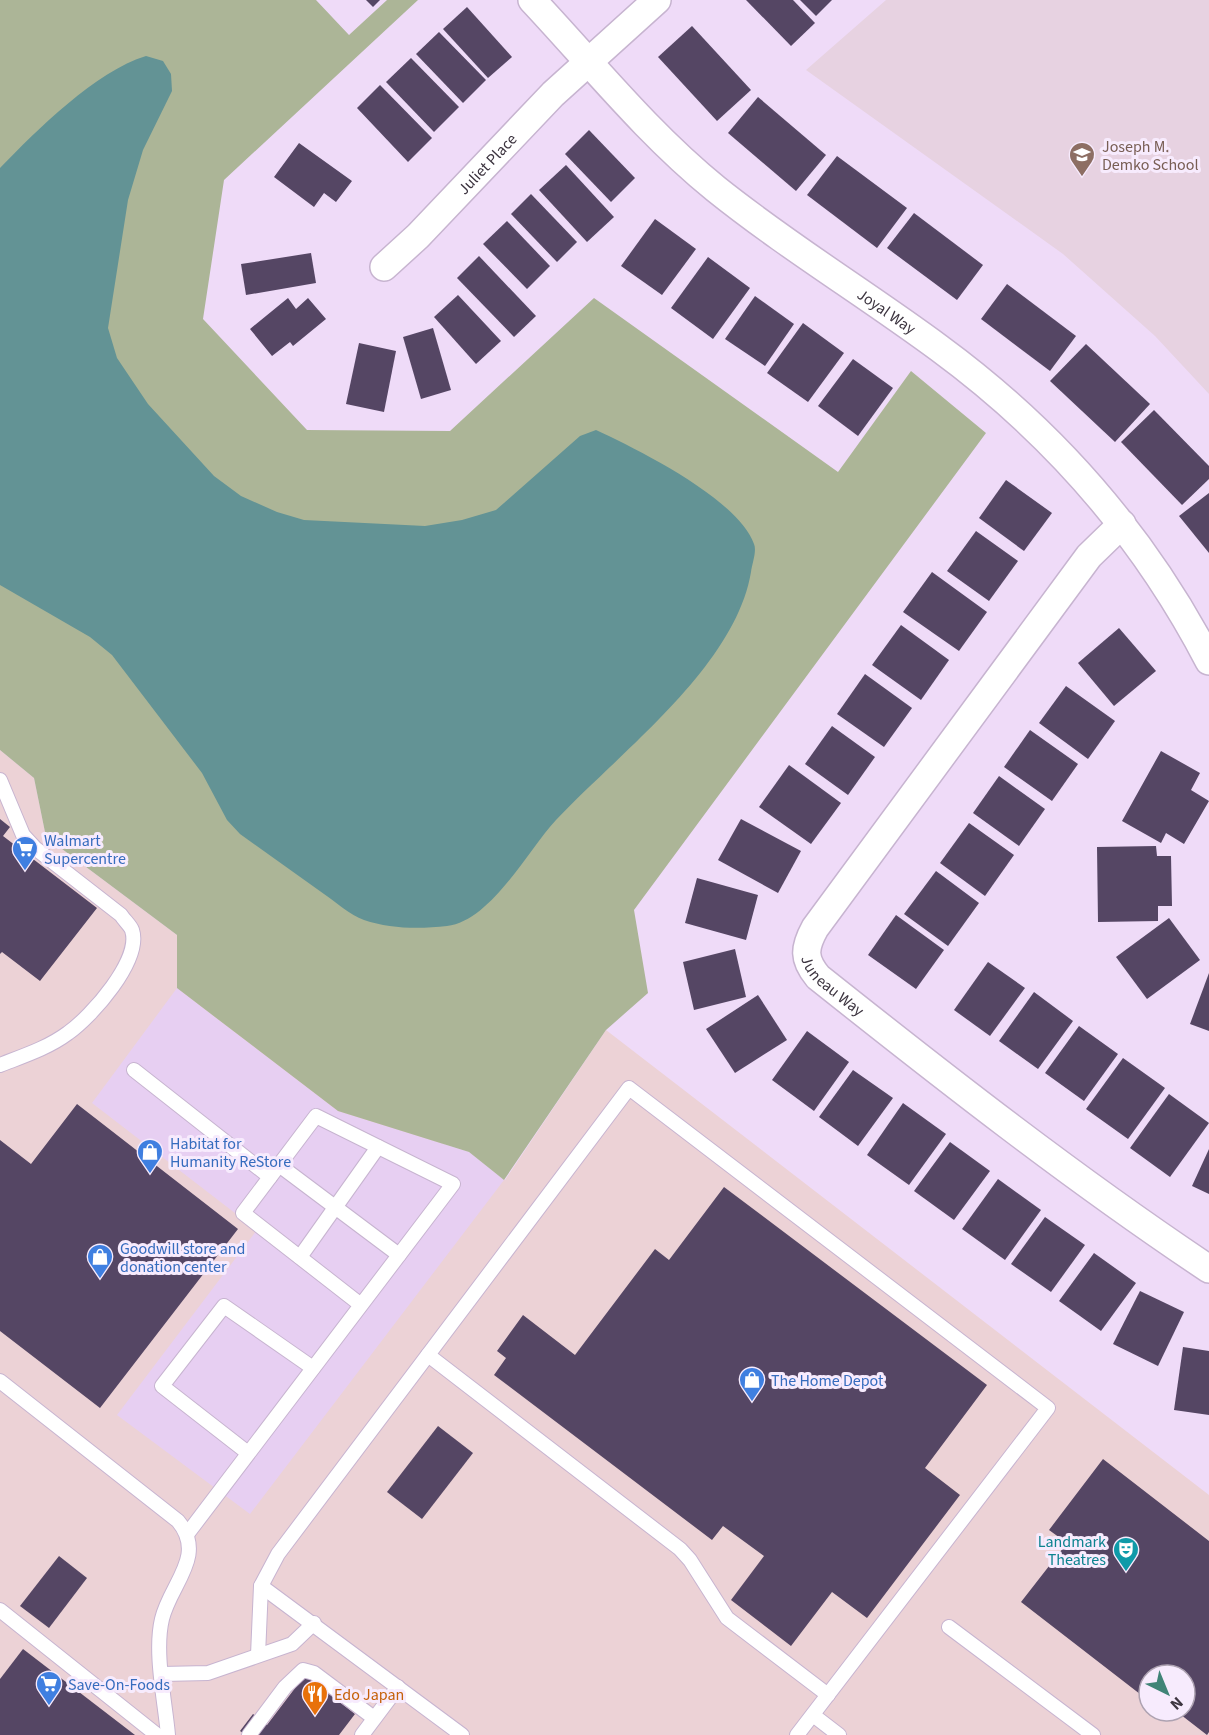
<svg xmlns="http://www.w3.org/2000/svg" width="1209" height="1735" font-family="'Source Sans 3',sans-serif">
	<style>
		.commercial { fill: #ecd2d6; fill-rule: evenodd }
		.built { fill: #e7cff2 }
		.education { fill: #e7d2e1 }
		.green { fill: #acb597 }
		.water { fill: #639395 }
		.building { fill: #554664 }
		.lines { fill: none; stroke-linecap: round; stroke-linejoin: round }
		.service-casing { stroke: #c7b4d0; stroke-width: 16 }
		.minor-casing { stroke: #c7b4d0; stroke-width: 30 }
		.service { stroke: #fff; stroke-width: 14 }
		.minor { stroke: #fff; stroke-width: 27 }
		.labels { text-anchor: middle; stroke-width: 6; stroke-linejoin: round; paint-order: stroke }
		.education-label { font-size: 16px; fill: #785e54; stroke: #f7ebfd; text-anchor: start }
		.street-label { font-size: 16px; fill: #3d3540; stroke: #f7ebfd }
		.shop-label { font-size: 16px; fill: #366cbe; stroke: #f7ebfd; text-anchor: start }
		.culture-label { font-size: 16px; fill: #0d838f; stroke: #f7ebfd; text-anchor: end }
		.food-label { font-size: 16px; fill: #c56008; stroke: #f7ebfd; text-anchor: start }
	</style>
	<rect width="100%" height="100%" fill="#efdbf8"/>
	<path class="commercial" d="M0,750L34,778L46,837L177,935V988L505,1180L606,1030L1209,1495V1735H0ZM1149,1675H1185V1711H1149Z"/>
	<path class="built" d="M177,988L338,1111L469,1152L504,1180L250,1514L117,1415L257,1230L92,1103Z"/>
	<path class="education" d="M886,0H1209V394L1155,336L1063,254L806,70Z"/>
	<path class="green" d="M0,0H316L349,35L387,0H418L224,180L203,319L307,430L450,431L594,298L838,472L911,371L986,433L634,910L648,993L606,1030L504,1180L469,1152L338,1111L177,988V935L46,837L34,778L0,750Z"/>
	<path class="water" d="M146,56L163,61L171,74L172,91L143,150L128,200L108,328L117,358L148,404L214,476L241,496L277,512L304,520L425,526L462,520L496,510L580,436L596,430C639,450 738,499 754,544C757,551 752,564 751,572C735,667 620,752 556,820C528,850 491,921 447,926C420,929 390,929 364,920C350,915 336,902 324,894C296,874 268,854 240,834L227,820L202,773L112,655L90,637L0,585V168C37,130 96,71 146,56Z"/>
	<g class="building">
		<path d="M366,0H380L373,7Z"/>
		<path d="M746,0H793L815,23L791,46Z"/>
		<path d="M800,0H832L816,16Z"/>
		<path d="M467,7L512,57L488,78L443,29Z"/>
		<path d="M692,26L751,90L717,121L658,57Z"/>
		<path d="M439,32L486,80L463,103L416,54Z"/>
		<path d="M411,58L459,107L434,132L386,82Z"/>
		<path d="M380,85L432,138L408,162L357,108Z"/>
		<path d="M758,97L826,155L796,191L728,133Z"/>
		<path d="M589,130L635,178L611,202L565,154Z"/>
		<path d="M299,143L352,181L336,202L324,193L314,207L274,177Z"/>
		<path d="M837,156L907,208L877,248L807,195Z"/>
		<path d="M566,165L614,217L587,242L539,190Z"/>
		<path d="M531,194L577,242L557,262L511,214Z"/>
		<path d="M914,213L983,265L957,300L887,248Z"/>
		<path d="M655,219L696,249L662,295L621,266Z"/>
		<path d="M507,221L550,266L527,289L483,244Z"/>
		<path d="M311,253L316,283L246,295L241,264Z"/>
		<path d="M479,256L536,316L514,337L457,278Z"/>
		<path d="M708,257L750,288L713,339L671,308Z"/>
		<path d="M1007,284L1076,336L1050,371L981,319Z"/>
		<path d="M458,295L501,341L476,364L434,317Z"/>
		<path d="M755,296L794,324L765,366L725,339Z"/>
		<path d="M288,298L296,309L308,298L326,319L293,346L290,342L272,356L250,329Z"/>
		<path d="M803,323L844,353L808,402L767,373Z"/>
		<path d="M433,328L451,390L421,399L403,337Z"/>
		<path d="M359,343L396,351L384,412L346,404Z"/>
		<path d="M1086,344L1150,404L1115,442L1050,381Z"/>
		<path d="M853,359L893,388L858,436L818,406Z"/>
		<path d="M1154,410L1209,466V479L1182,505L1121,442Z"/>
		<path d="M1006,480L1052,513L1024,551L979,518Z"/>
		<path d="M1209,493V553L1179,516Z"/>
		<path d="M976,531L1018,561L989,601L947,571Z"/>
		<path d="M932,572L987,612L959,651L903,612Z"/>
		<path d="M901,625L949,660L921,700L872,665Z"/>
		<path d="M1119,628L1156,671L1114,706L1078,663Z"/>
		<path d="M865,674L912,708L884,747L837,714Z"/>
		<path d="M1066,686L1115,721L1088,759L1039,723Z"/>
		<path d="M832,726L875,757L848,795L805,764Z"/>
		<path d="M1030,730L1078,764L1052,801L1004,767Z"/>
		<path d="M1161,751L1200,773L1191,790L1209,801L1184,844L1166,833L1161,843L1122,821Z"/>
		<path d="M789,765L841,803L811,844L759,807Z"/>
		<path d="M999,776L1045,809L1019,846L973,813Z"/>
		<path d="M0,819L10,827L3,836L97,908L40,981L2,952L0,954Z"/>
		<path d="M741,819L801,851L778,893L718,860Z"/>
		<path d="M969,823L1014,855L985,896L940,863Z"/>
		<path d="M1156,846L1157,856H1171L1172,906H1158V921L1098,922L1097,847Z"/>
		<path d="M936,871L979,903L948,946L904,914Z"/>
		<path d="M697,878L758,895L746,940L685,923Z"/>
		<path d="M896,915L944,950L916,989L868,955Z"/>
		<path d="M1169,918L1200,960L1147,999L1116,957Z"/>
		<path d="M735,949L746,997L694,1010L683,962Z"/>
		<path d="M988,962L1025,988L990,1036L954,1010Z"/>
		<path d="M1209,973V1031L1190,1024Z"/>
		<path d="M1034,992L1073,1021L1038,1069L999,1041Z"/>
		<path d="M758,995L787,1040L735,1073L706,1029Z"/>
		<path d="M1079,1026L1118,1054L1084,1101L1045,1073Z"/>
		<path d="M807,1031L849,1062L814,1111L772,1080Z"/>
		<path d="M1123,1058L1165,1088L1128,1139L1086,1109Z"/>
		<path d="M853,1070L893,1098L858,1146L819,1117Z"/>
		<path d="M1169,1094L1209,1123L1170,1177L1130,1148Z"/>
		<path d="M903,1103L946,1134L909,1185L867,1155Z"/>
		<path d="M77,1104L238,1229L100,1408L0,1331V1140L31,1164Z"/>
		<path d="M950,1142L990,1171L954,1220L914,1191Z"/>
		<path d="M1209,1149V1194L1192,1186Z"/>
		<path d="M998,1179L1041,1210L1005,1260L962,1229Z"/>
		<path d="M724,1187L987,1385L925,1468L960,1495L867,1618L832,1592L791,1646L731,1600L764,1556L723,1526L712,1540L494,1375L506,1358L497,1351L523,1315L575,1355L655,1249L669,1260Z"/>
		<path d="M1045,1217L1085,1245L1051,1292L1011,1264Z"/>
		<path d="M1094,1253L1136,1283L1101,1331L1059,1301Z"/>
		<path d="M1140,1291L1184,1312L1158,1366L1113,1344Z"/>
		<path d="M1183,1347L1209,1351V1415L1174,1410Z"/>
		<path d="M438,1426L473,1453L422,1519L387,1492Z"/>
		<path d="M1103,1459L1209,1541V1732L1207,1735L1176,1711H1185V1675H1149V1701L1021,1602L1067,1543L1049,1530Z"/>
		<path d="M59,1556L87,1578L49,1628L20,1606Z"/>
		<path d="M23,1649L135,1735H0V1679Z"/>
		<path d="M305,1675L355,1714L339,1735H246L240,1731L253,1714L267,1725Z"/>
	</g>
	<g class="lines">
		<defs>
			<g id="service">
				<path d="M0,780L23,835L35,848L121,915C124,920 130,925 132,930C142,960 91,1017 68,1033C48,1048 23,1056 0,1065"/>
				<path d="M134,1070L270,1177"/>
				<path d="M279,1165L399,1255"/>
				<path d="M300,1257L378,1147"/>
				<path d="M428,1355L680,1549L690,1560L727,1618L828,1695"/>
				<path d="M0,1381L178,1521C207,1556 170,1584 162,1619C154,1652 165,1701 168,1735"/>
				<path d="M248,1453L162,1386L224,1306L313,1368"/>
				<path d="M188,1533C276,1416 365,1300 453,1184L316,1116L243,1213L361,1305"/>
				<path d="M261,1586L462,1735"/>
				<path d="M0,1610L157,1735"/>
				<path d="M949,1627L1093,1735"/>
				<path d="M258,1655L261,1586L278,1554L629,1088L1048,1408L797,1735"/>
				<path d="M162,1674L208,1673L292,1644L314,1623"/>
				<path d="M813,1715L839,1735"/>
				<path d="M249,1735L285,1687L303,1670L314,1673L374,1718"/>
				<path d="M362,1735L398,1687"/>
			</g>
			<g id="minor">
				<path id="s1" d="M532,0C592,64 648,134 716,189C787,246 866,294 939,348C1052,431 1144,536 1209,661"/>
				<path id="s2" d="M384,267L418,236L553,94L657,0"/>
				<path id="s3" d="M1122,524L1089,556L815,928C804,948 803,959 818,977C945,1078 1074,1179 1209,1269"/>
			</g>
		</defs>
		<use href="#service" class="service-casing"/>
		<use href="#minor" class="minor-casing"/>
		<use href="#service" class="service"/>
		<use href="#minor" class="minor"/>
	</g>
	<defs>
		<symbol id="school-pin" viewBox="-11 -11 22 30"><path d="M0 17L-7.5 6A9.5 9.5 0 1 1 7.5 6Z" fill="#8d6e63" stroke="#f7ebfd"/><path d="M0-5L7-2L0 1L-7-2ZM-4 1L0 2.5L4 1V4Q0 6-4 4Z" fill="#fff"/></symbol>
		<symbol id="supermarket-pin" viewBox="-11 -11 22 30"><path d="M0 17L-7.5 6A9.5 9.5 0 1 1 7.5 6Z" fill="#3f7fe0" stroke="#f7ebfd"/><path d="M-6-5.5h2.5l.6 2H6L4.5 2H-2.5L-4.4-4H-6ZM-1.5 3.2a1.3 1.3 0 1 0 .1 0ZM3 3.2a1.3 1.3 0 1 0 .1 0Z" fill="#fff"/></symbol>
		<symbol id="shop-pin" viewBox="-11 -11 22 30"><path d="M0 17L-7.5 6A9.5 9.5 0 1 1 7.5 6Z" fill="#3f7fe0" stroke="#f7ebfd"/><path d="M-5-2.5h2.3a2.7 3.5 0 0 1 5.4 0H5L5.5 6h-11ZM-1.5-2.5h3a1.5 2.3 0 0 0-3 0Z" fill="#fff"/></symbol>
		<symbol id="theatre-pin" viewBox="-11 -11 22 30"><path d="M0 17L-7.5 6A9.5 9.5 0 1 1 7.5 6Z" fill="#0f9aa8" stroke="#f7ebfd"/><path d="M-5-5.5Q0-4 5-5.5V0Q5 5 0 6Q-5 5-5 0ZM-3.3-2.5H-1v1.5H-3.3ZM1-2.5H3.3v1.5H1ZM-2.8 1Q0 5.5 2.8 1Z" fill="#fff"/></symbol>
		<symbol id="restaurant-pin" viewBox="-11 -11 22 30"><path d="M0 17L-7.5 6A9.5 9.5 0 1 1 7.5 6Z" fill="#e8710a" stroke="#f7ebfd"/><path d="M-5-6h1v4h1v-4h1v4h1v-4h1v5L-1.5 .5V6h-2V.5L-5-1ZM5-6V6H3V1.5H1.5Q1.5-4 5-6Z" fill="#fff"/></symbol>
	</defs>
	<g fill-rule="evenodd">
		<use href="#school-pin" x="1067" y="140" width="30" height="40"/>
		<use href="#supermarket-pin" x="10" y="834" width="30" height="40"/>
		<use href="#shop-pin" x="135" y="1137" width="30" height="40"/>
		<use href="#shop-pin" x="85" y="1242" width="30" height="40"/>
		<use href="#shop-pin" x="737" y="1365" width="30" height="40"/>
		<use href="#theatre-pin" x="1111" y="1535" width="30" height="40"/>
		<use href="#supermarket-pin" x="34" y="1669" width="30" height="40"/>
		<use href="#restaurant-pin" x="300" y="1679" width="30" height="40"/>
	</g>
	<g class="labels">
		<g class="education-label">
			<text x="1102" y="152">Joseph M.<tspan x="1102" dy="18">Demko School</tspan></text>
		</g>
		<g class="street-label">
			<text dy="6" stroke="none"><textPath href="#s2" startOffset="146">Juliet Place</textPath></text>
			<text dy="6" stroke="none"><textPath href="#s1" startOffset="474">Joyal Way</textPath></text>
			<text dy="6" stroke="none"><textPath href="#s3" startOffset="578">Juneau Way</textPath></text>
		</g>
		<g class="shop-label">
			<text x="44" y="846">Walmart<tspan x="44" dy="18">Supercentre</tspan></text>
			<text x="170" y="1149">Habitat for<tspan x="170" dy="18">Humanity ReStore</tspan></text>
			<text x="120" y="1254">Goodwill store and<tspan x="120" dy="18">donation center</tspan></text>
			<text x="771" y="1386">The Home Depot</text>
			<text x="68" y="1690">Save-On-Foods</text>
		</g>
		<g class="culture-label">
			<text x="1106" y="1547">Landmark<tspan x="1106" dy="18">Theatres</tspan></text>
		</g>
		<g class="food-label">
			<text x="334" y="1700">Edo Japan</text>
		</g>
	</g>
	<g transform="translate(1167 1693) rotate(137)"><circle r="28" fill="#f7ebfd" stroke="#ada2b1" stroke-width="1.5"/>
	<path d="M0-4.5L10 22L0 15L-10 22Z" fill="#408477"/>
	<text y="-9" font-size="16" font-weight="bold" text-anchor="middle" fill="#3d3540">N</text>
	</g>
</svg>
